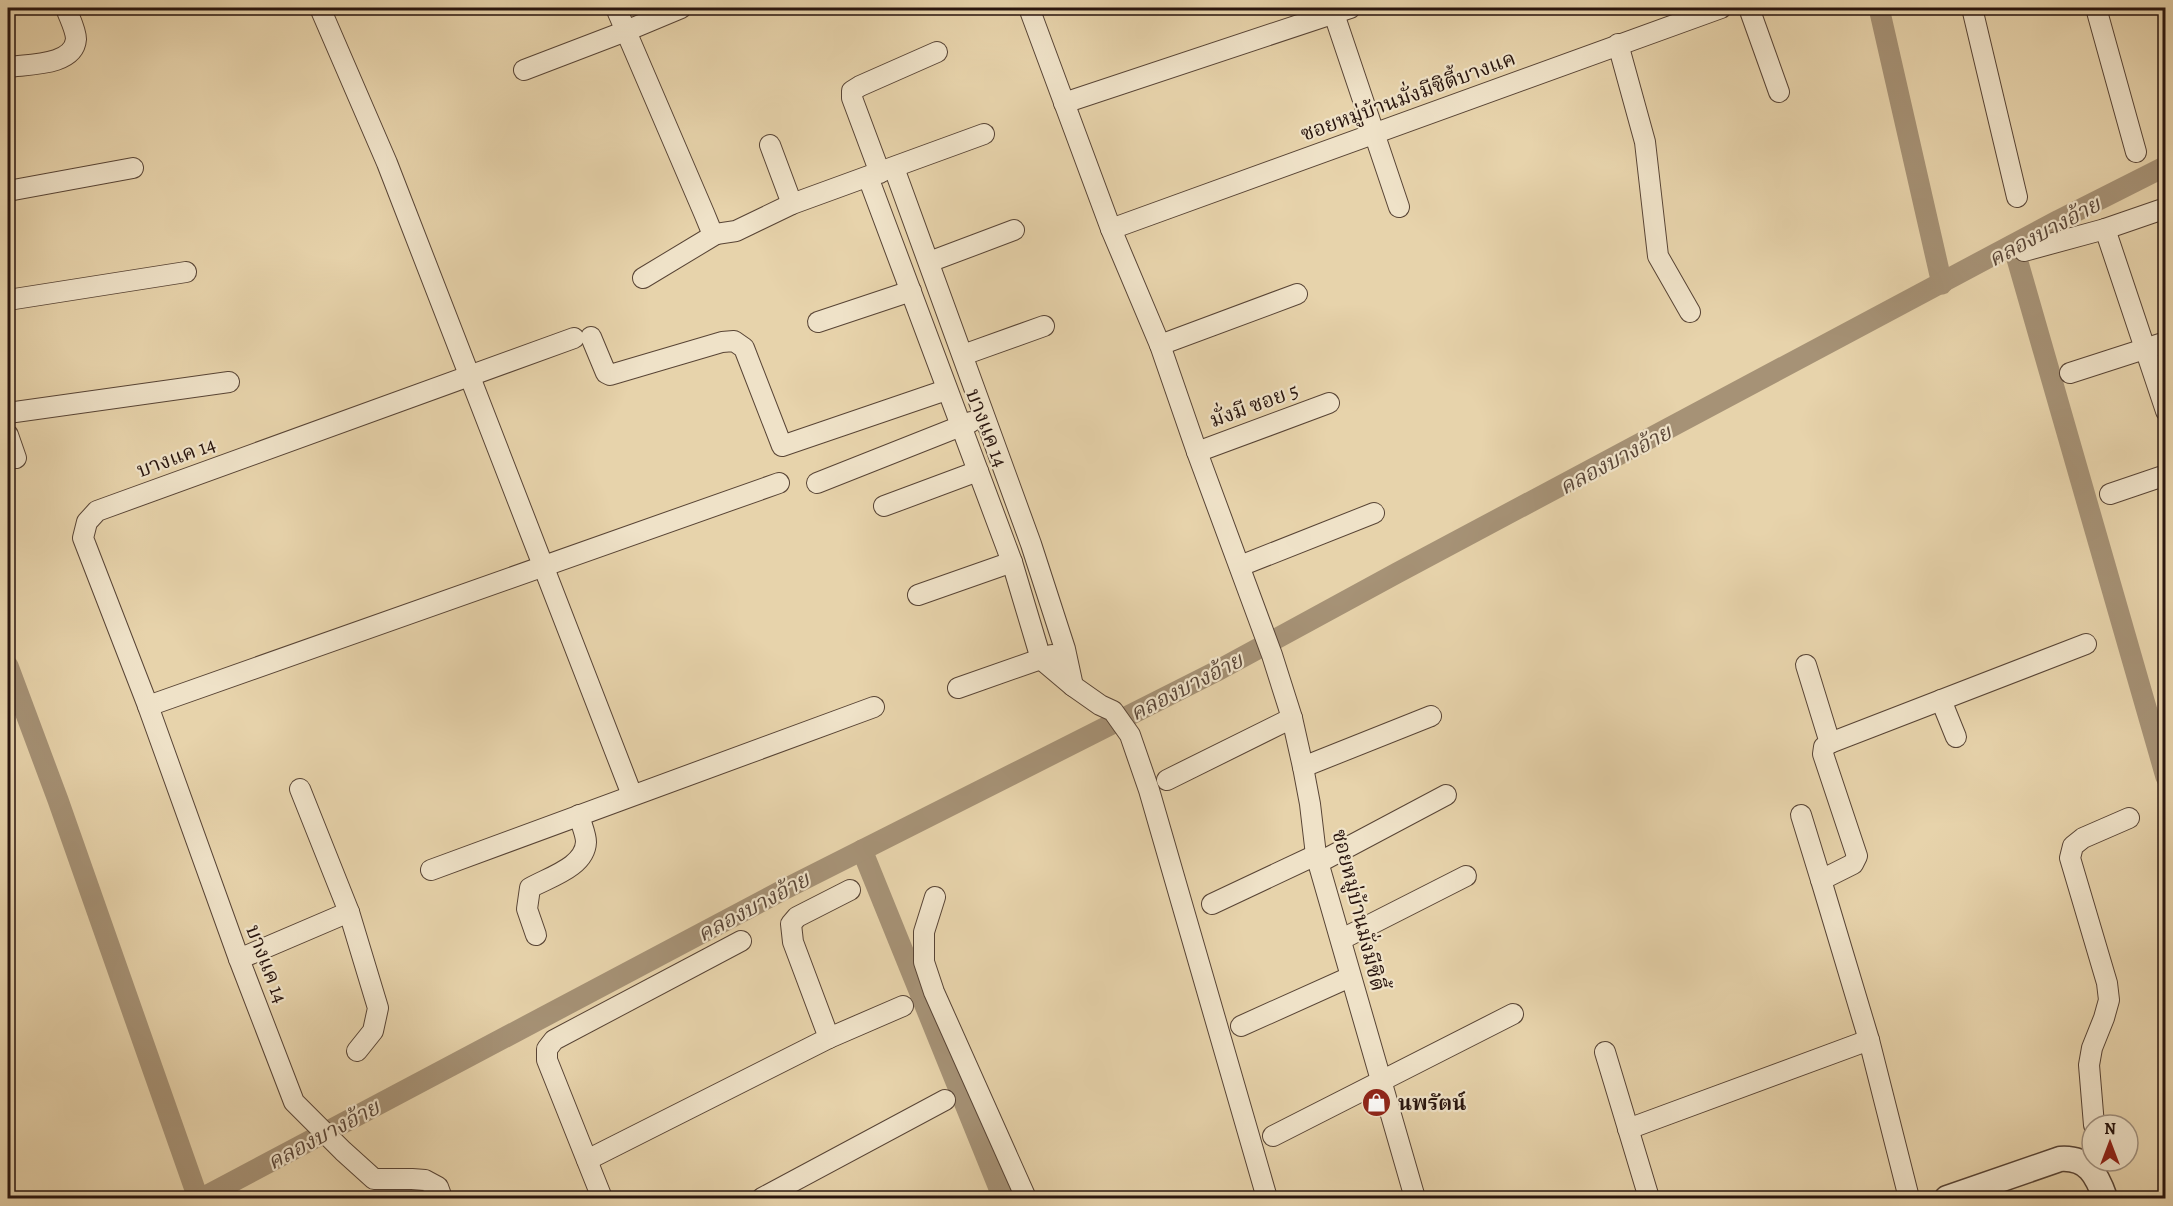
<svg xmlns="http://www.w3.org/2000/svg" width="2173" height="1206" font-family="Alegreya,'Noto Serif Thai',serif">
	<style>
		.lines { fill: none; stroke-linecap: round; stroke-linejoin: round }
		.canal { stroke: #a69276; stroke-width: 21 }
		.minor-casing { stroke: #584435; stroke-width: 22 }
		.tertiary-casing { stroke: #584435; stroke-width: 27 }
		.minor { stroke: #efe2c8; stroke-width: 20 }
		.tertiary { stroke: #efe2c8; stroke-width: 24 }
		.labels { text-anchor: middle; stroke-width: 4.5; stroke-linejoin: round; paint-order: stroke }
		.street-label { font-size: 21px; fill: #29150e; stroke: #efe2c8 }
		.poi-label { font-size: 21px; font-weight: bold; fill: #29150e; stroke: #efe2c8; text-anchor: start }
		.water-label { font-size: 22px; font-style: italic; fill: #5b4738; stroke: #efe2c8 }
	</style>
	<rect width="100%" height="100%" fill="#e7d3ab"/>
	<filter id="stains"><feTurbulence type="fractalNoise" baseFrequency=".00333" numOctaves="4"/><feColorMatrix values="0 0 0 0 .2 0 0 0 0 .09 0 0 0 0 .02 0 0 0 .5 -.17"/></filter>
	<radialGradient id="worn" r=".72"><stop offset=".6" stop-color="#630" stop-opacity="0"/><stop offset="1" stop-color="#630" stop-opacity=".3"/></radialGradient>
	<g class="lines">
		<g class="canal">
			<path d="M1879,8L1942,284"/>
			<path d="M2013,245L2166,777"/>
			<path d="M8,666L58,800L198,1198"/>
			<path d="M862,850L1003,1198"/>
			<path d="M202,1198L783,890L1215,672L1397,573L2059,220L2166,166"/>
		</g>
		<defs>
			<g id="minor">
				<path d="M320,8L387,163L632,795"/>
				<path d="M616,8L704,213L711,230L716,234L736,231L792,204L984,134"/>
				<path d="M1029,8L1111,229L1160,345L1197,452L1272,655L1292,718L1303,767L1310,804L1316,855L1415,1198"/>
				<path d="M1332,8L1399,207"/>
				<path d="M1749,8L1779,92"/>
				<path d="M1972,8L2017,197"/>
				<path d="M2096,8L2136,152"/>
				<path d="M1618,44L1645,142L1658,256L1690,312"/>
				<path d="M8,67C28,64 74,66 76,39C76,30 69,17 66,8"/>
				<path d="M524,70L626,31L681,8"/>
				<path d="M1064,103L1350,8"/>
				<path d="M770,145L792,204"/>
				<path d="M880,173L852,98V91L860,86L937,52"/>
				<path d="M868,177L1012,562L1041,659L1073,686L1065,649L1031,544L894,168"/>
				<path d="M8,191L133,168"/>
				<path d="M1111,229L1721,8"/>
				<path d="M2105,229L2166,411"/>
				<path d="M2024,251L2105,229L2166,208"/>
				<path d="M929,262L1014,230"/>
				<path d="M643,278L716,234"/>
				<path d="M8,300L186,272"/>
				<path d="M818,322L911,291"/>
				<path d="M591,337L606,373L610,375L722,342L734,341L744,348L782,446L946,390"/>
				<path d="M1160,345L1297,294"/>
				<path d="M963,355L1044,326"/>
				<path d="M2070,373L2166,342"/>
				<path d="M8,413L229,382"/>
				<path d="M8,435L16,458"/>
				<path d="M1197,452L1329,403"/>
				<path d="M817,483L971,422"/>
				<path d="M2110,494L2166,475"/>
				<path d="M884,506L978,471"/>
				<path d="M1240,566L1374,513"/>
				<path d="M918,595L1012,562"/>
				<path d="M1806,665L1830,743"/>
				<path d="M1073,686L1100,705L1113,711L1130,735L1149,790L1267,1198"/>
				<path d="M958,688L1052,655"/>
				<path d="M1941,700L1956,737"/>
				<path d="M148,706L779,483"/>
				<path d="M1303,767L1431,716"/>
				<path d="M1167,780L1292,718"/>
				<path d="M300,789L349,912L378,1008L373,1031L357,1051"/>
				<path d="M1801,815L1821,880"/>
				<path d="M1318,863L1446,795"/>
				<path d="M431,870L874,707"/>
				<path d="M935,897L924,932V962L934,992L1026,1198"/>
				<path d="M1212,904L1316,855"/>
				<path d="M536,935L527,909L530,888C549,877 585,867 586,842C586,834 581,824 579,815"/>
				<path d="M1342,939L1466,876"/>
				<path d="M239,959L349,912"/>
				<path d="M1241,1026L1350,977"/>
				<path d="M829,1038L903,1006"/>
				<path d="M1605,1052L1649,1198"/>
				<path d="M2094,1125L2089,1065L2092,1048L2104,1018L2109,1000L2107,983L2070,858L2073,846L2083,838L2129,818"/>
				<path d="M1628,1129L1869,1040"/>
				<path d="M1273,1136L1513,1014"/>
				<path d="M587,1160L829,1038L793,942L791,924L797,917L850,890"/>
				<path d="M442,1198L438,1187L425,1180L412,1179H374L343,1151L294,1102L239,959L148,706L83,538L87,522L97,511L574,338"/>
				<path d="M602,1198L547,1060V1049L554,1040L741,941"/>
				<path d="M762,1198L945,1100"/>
				<path d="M1909,1198L1869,1040L1821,880L1853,864L1857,856L1823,754L1824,747L1830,743L2086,644"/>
			</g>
			<path id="tertiary" d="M1947,1198L2060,1159C2088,1157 2097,1175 2105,1198"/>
		</defs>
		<use href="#minor" class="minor-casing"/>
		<use href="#tertiary" class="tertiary-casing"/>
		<use href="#minor" class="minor"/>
		<use href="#tertiary" class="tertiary"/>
	</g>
	<defs>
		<symbol id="shop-disc" viewBox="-11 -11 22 22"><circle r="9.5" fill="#8f2418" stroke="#efe2c8"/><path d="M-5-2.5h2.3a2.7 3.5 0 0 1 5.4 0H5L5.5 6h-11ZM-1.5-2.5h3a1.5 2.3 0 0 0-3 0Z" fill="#fff"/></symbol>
	</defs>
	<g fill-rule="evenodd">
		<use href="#shop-disc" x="1360" y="1086" width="33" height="33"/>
	</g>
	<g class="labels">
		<g class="street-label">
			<text transform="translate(1408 96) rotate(-20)" y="7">ซอยหมู่บ้านมั่งมีซิตี้บางแค</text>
			<text transform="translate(1254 405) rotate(-20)" y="7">มั่งมี ซอย 5</text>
			<text transform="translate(987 428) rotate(69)" y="7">บางแค 14</text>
			<text transform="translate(176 457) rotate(-20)" y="7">บางแค 14</text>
			<text transform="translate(1359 910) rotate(76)" y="7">ซอยหมู่บ้านมั่งมีซิตี้</text>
			<text transform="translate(267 964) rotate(69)" y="7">บางแค 14</text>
		</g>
		<g class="poi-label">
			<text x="1398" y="1110">นพรัตน์</text>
		</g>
		<g class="water-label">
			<text transform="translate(2044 231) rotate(-28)" y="8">คลองบางอ้าย</text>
			<text transform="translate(1615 459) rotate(-28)" y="8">คลองบางอ้าย</text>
			<text transform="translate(1186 686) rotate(-27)" y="8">คลองบางอ้าย</text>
			<text transform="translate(753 906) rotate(-28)" y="8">คลองบางอ้าย</text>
			<text transform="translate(323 1134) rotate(-28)" y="8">คลองบางอ้าย</text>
		</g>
	</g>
	<rect width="2173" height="1206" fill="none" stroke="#e7d3ab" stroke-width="30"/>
	<rect x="9" y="9" width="2155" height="1188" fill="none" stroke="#29150e" stroke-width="3"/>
	<rect x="15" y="15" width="2143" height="1176" fill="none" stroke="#29150e" stroke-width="1.5"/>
	<g transform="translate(2110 1143)"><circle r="28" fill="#efe2c8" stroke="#a0907e" stroke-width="1.5"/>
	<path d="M0-4.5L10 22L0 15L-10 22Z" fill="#8f2418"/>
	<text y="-9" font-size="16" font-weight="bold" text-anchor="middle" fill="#29150e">N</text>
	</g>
	<rect width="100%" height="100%" filter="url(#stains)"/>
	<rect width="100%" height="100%" fill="url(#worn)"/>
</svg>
